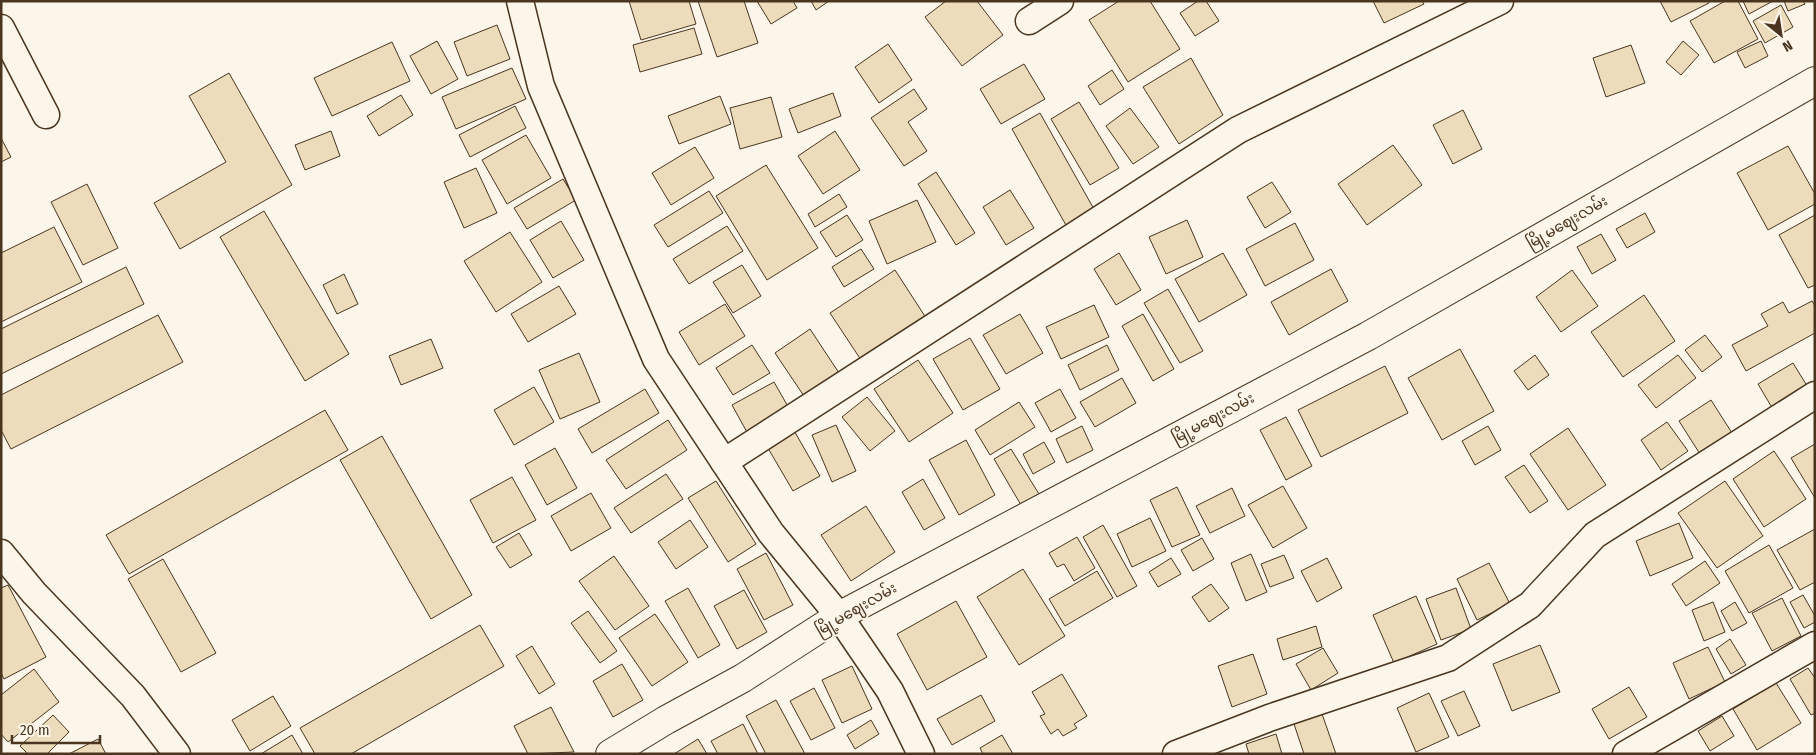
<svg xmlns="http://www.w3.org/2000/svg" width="1816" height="755" font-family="'Fira Sans Condensed','Noto Sans Myanmar',sans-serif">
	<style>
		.building { fill: #ecdcbc; stroke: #4a3520 }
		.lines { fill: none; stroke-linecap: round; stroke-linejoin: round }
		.street-casing { stroke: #4a3520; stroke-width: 29 }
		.secondary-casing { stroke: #4a3520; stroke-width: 30 }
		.street { stroke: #fbf6e9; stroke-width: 26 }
		.secondary { stroke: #fbf6e9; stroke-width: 28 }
		.labels { text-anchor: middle; stroke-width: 4; stroke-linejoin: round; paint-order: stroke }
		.street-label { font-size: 15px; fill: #4a3520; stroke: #fbf6e9 }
	</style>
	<rect width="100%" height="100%" fill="#fbf6e9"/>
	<g class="building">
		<path d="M629,1H689L696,24L641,40Z"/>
		<path d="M698,1H744L758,43L717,57Z"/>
		<path d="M757,1H793L797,8L771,24Z"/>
		<path d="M811,1H829L816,10Z"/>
		<path d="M946,1H977L1003,35L962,66L925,17Z"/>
		<path d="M1119,1H1150L1180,49L1128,82L1089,20Z"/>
		<path d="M1198,1H1206L1219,21L1195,36L1180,13Z"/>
		<path d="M1373,1H1422L1424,4L1384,23Z"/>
		<path d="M1660,1H1708L1709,3L1671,22Z"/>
		<path d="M1725,1H1738L1758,39L1714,63L1690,21Z"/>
		<path d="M1743,1H1773L1749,14Z"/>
		<path d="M1784,1H1803L1805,4L1788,11Z"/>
		<path d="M1781,5L1793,27L1765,43L1753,21Z"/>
		<path d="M497,25L510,59L467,76L454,42Z"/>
		<path d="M694,28L702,54L640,72L633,45Z"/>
		<path d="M437,41L458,79L431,94L410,56Z"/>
		<path d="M1683,41L1699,55L1681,75L1666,62Z"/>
		<path d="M1761,41L1768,56L1745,68L1737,52Z"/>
		<path d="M392,42L410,81L332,116L314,78Z"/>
		<path d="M888,44L912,80L879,103L855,67Z"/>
		<path d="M1631,45L1645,83L1606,97L1593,58Z"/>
		<path d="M1191,58L1223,115L1179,144L1143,87Z"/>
		<path d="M1024,64L1045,99L1001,124L980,89Z"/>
		<path d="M512,68L526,99L456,129L442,97Z"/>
		<path d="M1112,70L1124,89L1100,105L1088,86Z"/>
		<path d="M229,73L292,185L180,249L154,203L226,162L189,96Z"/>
		<path d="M914,89L927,109L908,122L927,151L904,166L871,118Z"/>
		<path d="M833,93L841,116L798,133L789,109Z"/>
		<path d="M401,95L413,115L379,136L367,116Z"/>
		<path d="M720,96L731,124L679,144L668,116Z"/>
		<path d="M771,97L782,137L740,149L730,108Z"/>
		<path d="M1079,102L1119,168L1090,185L1051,119Z"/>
		<path d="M515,106L526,128L470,157L459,135Z"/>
		<path d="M1130,108L1159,147L1133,164L1106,126Z"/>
		<path d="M1463,110L1482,149L1453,164L1433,125Z"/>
		<path d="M1040,113L1095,211L1067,227L1012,129Z"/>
		<path d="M331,131L340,156L305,170L295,145Z"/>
		<path d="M835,131L860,170L823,194L798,156Z"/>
		<path d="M526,135L551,178L507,204L482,160Z"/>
		<path d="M1,138L11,157L1,162Z"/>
		<path d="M1393,145L1422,185L1367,225L1338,184Z"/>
		<path d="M1788,146L1815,194V204L1768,230L1737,173Z"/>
		<path d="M695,147L714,178L671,205L652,173Z"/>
		<path d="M766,165L818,248L767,280L716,196Z"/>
		<path d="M476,168L497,213L464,228L444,182Z"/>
		<path d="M936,172L975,233L956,245L918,184Z"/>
		<path d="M563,179L576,200L527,229L514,208Z"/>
		<path d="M1272,182L1291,212L1265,228L1247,197Z"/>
		<path d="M87,184L118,248L83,265L51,202Z"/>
		<path d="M1010,190L1034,228L1006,245L983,207Z"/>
		<path d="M709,191L723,213L668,247L654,225Z"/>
		<path d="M839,194L847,207L815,227L808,214Z"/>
		<path d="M917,200L936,242L887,264L869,221Z"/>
		<path d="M264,211L349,354L305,381L220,237Z"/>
		<path d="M1645,213L1655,232L1627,248L1616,229Z"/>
		<path d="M847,215L863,240L836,257L820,232Z"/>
		<path d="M1815,215V285L1808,288L1779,235Z"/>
		<path d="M1187,220L1203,257L1166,274L1149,237Z"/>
		<path d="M561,221L584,260L553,278L530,240Z"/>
		<path d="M1295,223L1314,260L1265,286L1246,249Z"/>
		<path d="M727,226L743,251L689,284L673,259Z"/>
		<path d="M54,227L82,282L1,322V253Z"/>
		<path d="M510,232L542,282L496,312L464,261Z"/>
		<path d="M1601,234L1616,260L1592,274L1577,247Z"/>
		<path d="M861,249L874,269L844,287L832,267Z"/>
		<path d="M1119,253L1141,290L1116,305L1094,269Z"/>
		<path d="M1223,253L1247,295L1199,322L1175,279Z"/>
		<path d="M742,265L761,296L733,313L713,282Z"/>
		<path d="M126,267L144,304L1,374V329Z"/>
		<path d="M1331,269L1348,301L1289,335L1271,302Z"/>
		<path d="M895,270L928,321L863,363L830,313Z"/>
		<path d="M1572,270L1598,306L1561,332L1536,297Z"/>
		<path d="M344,274L358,304L337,314L323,285Z"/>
		<path d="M559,286L576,314L528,342L511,314Z"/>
		<path d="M1168,289L1203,351L1180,363L1144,303Z"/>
		<path d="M1644,295L1675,341L1623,377L1591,332Z"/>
		<path d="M1812,301L1815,306V333L1746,371L1732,345L1768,326L1761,314L1783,302L1789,313Z"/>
		<path d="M725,304L745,336L699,365L679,332Z"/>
		<path d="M1094,305L1109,337L1061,359L1046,327Z"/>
		<path d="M1020,314L1043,353L1006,374L983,335Z"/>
		<path d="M1143,314L1174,369L1153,381L1122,326Z"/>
		<path d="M158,315L183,362L11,449L1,430V395Z"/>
		<path d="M810,329L843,379L808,402L775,353Z"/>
		<path d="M1705,335L1722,357L1702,372L1685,350Z"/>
		<path d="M970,338L1000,389L963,410L933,359Z"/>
		<path d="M431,339L443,368L401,385L389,356Z"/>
		<path d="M752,345L770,373L733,395L716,368Z"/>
		<path d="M1107,345L1119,370L1080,390L1068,365Z"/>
		<path d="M1460,349L1494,411L1442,440L1408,378Z"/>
		<path d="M579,353L600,402L560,419L539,370Z"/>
		<path d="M1535,355L1549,375L1528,390L1514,371Z"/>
		<path d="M1678,355L1696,378L1656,408L1638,385Z"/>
		<path d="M918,360L953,413L909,442L874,389Z"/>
		<path d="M1793,363L1809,389L1774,411L1758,384Z"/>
		<path d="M1385,366L1408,413L1321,457L1298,410Z"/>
		<path d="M1122,378L1136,403L1095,427L1080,402Z"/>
		<path d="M774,382L790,410L748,434L732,405Z"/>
		<path d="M534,387L554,422L514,445L494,410Z"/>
		<path d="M645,389L659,413L592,453L578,429Z"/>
		<path d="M1060,389L1076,418L1051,432L1035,403Z"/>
		<path d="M867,397L895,431L870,451L842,417Z"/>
		<path d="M1711,400L1732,433L1700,454L1679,421Z"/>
		<path d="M1019,402L1035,427L990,455L975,430Z"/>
		<path d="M325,410L348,450L129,574L106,535Z"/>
		<path d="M1286,417L1312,466L1286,480L1260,430Z"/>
		<path d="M668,420L687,450L626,489L606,460Z"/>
		<path d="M1667,422L1688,451L1661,470L1641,440Z"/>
		<path d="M836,425L856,471L832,482L812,435Z"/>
		<path d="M1082,426L1093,450L1067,463L1056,439Z"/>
		<path d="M1488,426L1501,450L1475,465L1462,441Z"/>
		<path d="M792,427L820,476L793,491L765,443Z"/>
		<path d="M1568,428L1606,485L1568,510L1530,454Z"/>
		<path d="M382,436L472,595L431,619L340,460Z"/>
		<path d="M966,440L995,495L959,515L929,460Z"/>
		<path d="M1044,442L1055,462L1033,474L1023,454Z"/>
		<path d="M1815,444V498L1791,458Z"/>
		<path d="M555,448L577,488L547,505L525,465Z"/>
		<path d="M1011,449L1039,494L1021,505L994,459Z"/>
		<path d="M1774,451L1806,499L1764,527L1733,479Z"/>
		<path d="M1524,465L1548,501L1530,513L1505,477Z"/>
		<path d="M666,474L683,499L631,533L614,508Z"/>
		<path d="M512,477L536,520L493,543L470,500Z"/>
		<path d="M923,479L945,518L924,530L902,492Z"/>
		<path d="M716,481L756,544L728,562L688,498Z"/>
		<path d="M1725,481L1763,536L1717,568L1678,513Z"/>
		<path d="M1283,486L1307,528L1273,548L1248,505Z"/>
		<path d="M1177,487L1200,535L1172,547L1150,500Z"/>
		<path d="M1232,488L1245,516L1210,533L1196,506Z"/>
		<path d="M591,493L611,528L571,551L551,516Z"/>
		<path d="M866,506L895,552L851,581L821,535Z"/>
		<path d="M1150,518L1166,551L1132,567L1117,534Z"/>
		<path d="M690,520L708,547L676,569L658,542Z"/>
		<path d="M1679,523L1693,558L1650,576L1636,541Z"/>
		<path d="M1103,525L1137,586L1117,597L1083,537Z"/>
		<path d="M1815,529V582L1800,590L1777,550Z"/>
		<path d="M519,533L532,555L510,568L496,547Z"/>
		<path d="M1077,537L1095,568L1074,581L1064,564L1057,567L1049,553Z"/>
		<path d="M1202,538L1214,559L1193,571L1181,550Z"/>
		<path d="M1769,545L1793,588L1749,613L1725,571Z"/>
		<path d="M766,553L793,605L764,620L737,569Z"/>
		<path d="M1251,554L1267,592L1246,601L1231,563Z"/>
		<path d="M1284,555L1294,578L1270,587L1261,564Z"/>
		<path d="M614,556L649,606L615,630L579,581Z"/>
		<path d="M1171,558L1181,574L1158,587L1149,572Z"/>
		<path d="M1327,558L1342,588L1317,602L1301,571Z"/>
		<path d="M163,559L216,653L181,672L128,579Z"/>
		<path d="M1705,561L1720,583L1686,606L1672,584Z"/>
		<path d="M1489,563L1510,604L1477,620L1457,579Z"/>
		<path d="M1023,569L1065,636L1019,665L977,597Z"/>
		<path d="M1097,571L1113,598L1065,626L1049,599Z"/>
		<path d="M1211,584L1229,608L1209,622L1192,597Z"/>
		<path d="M8,585L46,657L4,679L1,673V588Z"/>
		<path d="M688,588L720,645L698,658L665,601Z"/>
		<path d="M1456,588L1471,629L1441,640L1426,599Z"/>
		<path d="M744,590L767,632L737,649L714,606Z"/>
		<path d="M1803,595L1815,616V622L1804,628L1790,602Z"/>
		<path d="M1416,596L1437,644L1394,663L1373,615Z"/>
		<path d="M1782,598L1801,636L1772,651L1752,613Z"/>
		<path d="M956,601L987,657L927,690L897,634Z"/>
		<path d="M1713,602L1725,632L1704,641L1692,610Z"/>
		<path d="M1735,602L1747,623L1732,631L1721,611Z"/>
		<path d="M588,611L617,651L600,663L571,623Z"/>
		<path d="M655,614L688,662L652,686L619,638Z"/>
		<path d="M480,625L504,666L351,754H315L300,728Z"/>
		<path d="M1316,626L1322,647L1283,660L1277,639Z"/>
		<path d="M1730,639L1746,665L1731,674L1716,649Z"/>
		<path d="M1540,645L1560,692L1512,711L1493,664Z"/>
		<path d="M532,646L555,684L539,694L516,656Z"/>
		<path d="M1708,647L1725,682L1689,699L1673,663Z"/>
		<path d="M1323,648L1338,673L1311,690L1296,664Z"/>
		<path d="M1253,654L1267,694L1232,707L1218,666Z"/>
		<path d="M622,664L643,700L613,717L593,681Z"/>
		<path d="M852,666L872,709L842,723L822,680Z"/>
		<path d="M1808,668L1815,678V713L1811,715L1790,679Z"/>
		<path d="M34,669L59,702L8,742L1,734V695Z"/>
		<path d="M1062,674L1087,716L1074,724L1077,728L1063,736L1058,729L1051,734L1040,716L1045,714L1032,692Z"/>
		<path d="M1776,683L1801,723L1757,750L1733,709Z"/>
		<path d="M1629,687L1647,717L1609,739L1592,709Z"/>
		<path d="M814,688L835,728L811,740L790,701Z"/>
		<path d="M1464,691L1480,726L1458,736L1441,701Z"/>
		<path d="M1429,693L1449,737L1416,752L1397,708Z"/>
		<path d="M981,695L995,721L952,745L937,719Z"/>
		<path d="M273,696L291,726L250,751L232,720Z"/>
		<path d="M776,700L805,754H766L746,716Z"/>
		<path d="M551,707L574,752L528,754L514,726Z"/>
		<path d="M1321,711L1336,754H1304L1293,721Z"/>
		<path d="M53,715L69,732L47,754H28L20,746Z"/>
		<path d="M1722,716L1734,736L1710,751L1698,731Z"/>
		<path d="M871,720L879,734L855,749L847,735Z"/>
		<path d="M743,724L758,754H718L711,741Z"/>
		<path d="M1276,734L1282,754H1249L1246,744Z"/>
		<path d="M292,735L303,754H261Z"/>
		<path d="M1002,735L1013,754H983L980,748Z"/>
		<path d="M98,739L106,754H69Z"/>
		<path d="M698,739L707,754H674Z"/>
	</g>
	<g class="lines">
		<defs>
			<g id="street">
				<path d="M520,1L541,86L656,359L771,533L839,616L890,691L921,754"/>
				<path d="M1029,21L1060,1"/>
				<path d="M1,28L46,115"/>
				<path d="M724,462L1238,130L1500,1"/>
				<path d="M1,553L34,593L133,696L177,754"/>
				<path d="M1176,754L1269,718L1448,658L1530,605L1595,535L1815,395"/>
				<path d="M1626,754L1815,645"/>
			</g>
			<path id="secondary" d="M610,754L666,720L743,678L839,616L1368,336L1815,81"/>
		</defs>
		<use href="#street" class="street-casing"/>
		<use href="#secondary" class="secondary-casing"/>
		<use href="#street" class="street"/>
		<use href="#secondary" class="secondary"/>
	</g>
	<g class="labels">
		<g class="street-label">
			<text transform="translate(1567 222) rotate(-30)" y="5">မြို့မဈေးလမ်း</text>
			<text transform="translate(1213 418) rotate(-28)" y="5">မြို့မဈေးလမ်း</text>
			<text transform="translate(856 609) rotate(-30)" y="5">မြို့မဈေးလမ်း</text>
		</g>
	</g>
	<rect width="1816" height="755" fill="none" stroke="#4a3520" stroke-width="5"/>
	<g transform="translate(1781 35) rotate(150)" stroke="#fbf6e9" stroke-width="4" paint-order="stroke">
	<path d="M0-4L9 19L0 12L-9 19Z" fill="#4a3520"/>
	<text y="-8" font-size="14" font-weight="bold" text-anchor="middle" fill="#4a3520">N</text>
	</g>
	<path d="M12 735v8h88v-8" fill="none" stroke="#4a3520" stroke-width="2.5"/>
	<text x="20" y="735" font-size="15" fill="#4a3520" stroke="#fbf6e9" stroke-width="4" paint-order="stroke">20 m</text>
</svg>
